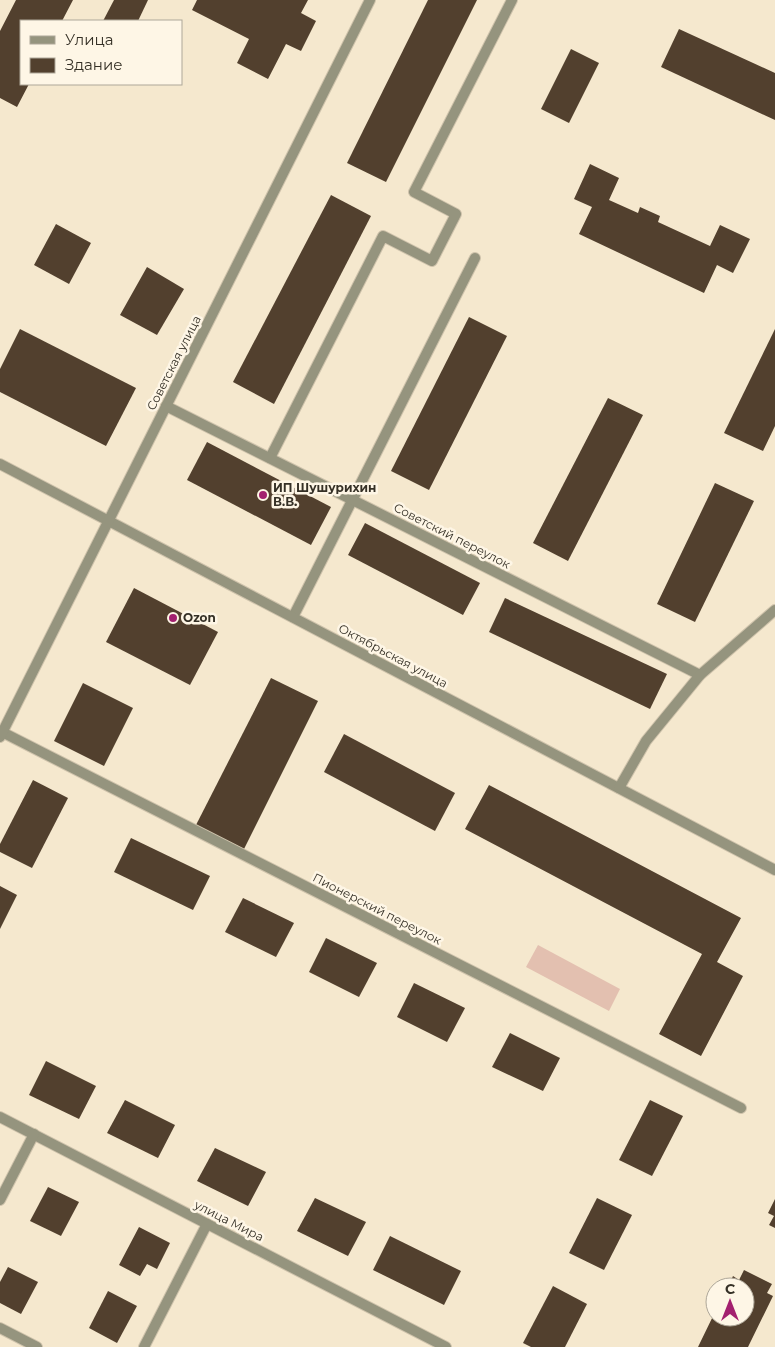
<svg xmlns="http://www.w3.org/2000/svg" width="775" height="1347" font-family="Montserrat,sans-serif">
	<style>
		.green { fill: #e3c0b0 }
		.building { fill: #52402e }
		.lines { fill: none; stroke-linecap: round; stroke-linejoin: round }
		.lane-casing { stroke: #cfc3ac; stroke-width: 12 }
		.street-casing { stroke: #cfc3ac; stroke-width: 12 }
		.lane { stroke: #95947e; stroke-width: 10 }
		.street { stroke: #95947e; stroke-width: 10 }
		.poi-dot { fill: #a3206f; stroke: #fef6e6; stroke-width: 2 }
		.labels { text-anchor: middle; stroke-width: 5; stroke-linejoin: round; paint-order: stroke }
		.street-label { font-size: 12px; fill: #353026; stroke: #fef6e6 }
		.poi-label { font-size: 12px; font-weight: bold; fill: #353026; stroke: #fef6e6; text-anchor: start }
	</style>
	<rect width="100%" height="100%" fill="#f5e8ce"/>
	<path class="green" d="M538,945L620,989L609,1011L526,967Z"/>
	<g class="building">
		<path d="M16,0H73L62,21H21V84H29L17,107L0,98V31Z"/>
		<path d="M114,0H148L138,21H103Z"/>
		<path d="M197,0H308L301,13L316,21L301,51L286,44L268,79L237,63L249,39L192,10Z"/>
		<path d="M428,0H477L386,182L347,163Z"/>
		<path d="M679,29L775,73V120L661,67Z"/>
		<path d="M571,49L599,63L569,123L541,109Z"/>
		<path d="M590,164L619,178L609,200L638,213L640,207L660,216L658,222L710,246L720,225L750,239L733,273L717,265L704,293L579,234L592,207L574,199Z"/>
		<path d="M331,195L371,216L274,404L233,382Z"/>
		<path d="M56,224L91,243L69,284L34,265Z"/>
		<path d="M147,267L184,289L157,335L120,315Z"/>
		<path d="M469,317L507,336L429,490L391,471Z"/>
		<path d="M20,329L136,388L106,446L0,392V369Z"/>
		<path d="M775,329V426L763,451L724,433Z"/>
		<path d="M608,398L643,415L568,561L533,543Z"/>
		<path d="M207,442L331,507L311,545L187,480Z"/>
		<path d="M715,483L754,501L695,622L657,604Z"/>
		<path d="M365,523L480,583L463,615L348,555Z"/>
		<path d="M134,588L218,632L190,685L106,642Z"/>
		<path d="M505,598L667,674L650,709L489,632Z"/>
		<path d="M271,678L318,701L244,849L196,825Z"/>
		<path d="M83,683L133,708L104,766L54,741Z"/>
		<path d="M344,734L455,793L435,831L324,772Z"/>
		<path d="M33,780L68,798L32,868L0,852V844Z"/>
		<path d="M489,785L741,918L717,962L743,976L701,1056L659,1034L702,954L465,829Z"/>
		<path d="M131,838L210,876L193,910L114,872Z"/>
		<path d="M0,886L17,895L0,929Z"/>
		<path d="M243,898L294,923L276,957L225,932Z"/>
		<path d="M326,938L377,963L359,997L309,972Z"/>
		<path d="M414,983L465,1008L447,1042L397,1017Z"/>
		<path d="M510,1033L560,1058L543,1091L492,1067Z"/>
		<path d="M46,1061L96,1086L79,1119L29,1095Z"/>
		<path d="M125,1100L175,1125L158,1158L107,1133Z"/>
		<path d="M650,1100L683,1116L652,1176L619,1160Z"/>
		<path d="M215,1148L266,1172L248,1206L197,1181Z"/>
		<path d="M48,1187L79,1202L61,1236L30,1221Z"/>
		<path d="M315,1198L366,1222L348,1256L297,1231Z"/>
		<path d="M597,1198L632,1215L604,1270L569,1253Z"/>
		<path d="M775,1199V1228L769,1225L774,1216L768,1213Z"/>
		<path d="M139,1227L170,1243L157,1269L147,1264L140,1276L119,1265Z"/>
		<path d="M390,1236L461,1271L444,1305L373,1270Z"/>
		<path d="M8,1267L38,1282L21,1314L0,1303V1282Z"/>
		<path d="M744,1270L772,1284L767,1293L773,1296L748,1347H698L715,1312V1317H745V1287H728L733,1276L739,1280Z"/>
		<path d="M553,1286L587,1304L565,1347H531L523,1343Z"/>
		<path d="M108,1291L137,1306L117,1343L89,1328Z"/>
	</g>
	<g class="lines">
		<defs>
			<g id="lane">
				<path d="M270,458L383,236L432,261L456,214L414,192L512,0"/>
				<path d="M293,617L475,258"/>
				<path d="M0,1328L37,1347"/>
			</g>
			<g id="street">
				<path d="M166,406L700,675"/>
				<path d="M0,464L775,870"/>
				<path d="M2,732L741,1108"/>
				<path d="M0,737L370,0"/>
				<path d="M619,788L646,741L700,675L775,610"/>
				<path d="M0,1117L446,1347"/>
				<path d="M0,1200L34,1134"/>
				<path d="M144,1347L207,1224"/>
			</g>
		</defs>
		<use href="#lane" class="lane-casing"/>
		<use href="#street" class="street-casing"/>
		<use href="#lane" class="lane"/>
		<use href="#street" class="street"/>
	</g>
	<g class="poi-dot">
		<circle cx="263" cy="495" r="5"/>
		<circle cx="173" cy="618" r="5"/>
	</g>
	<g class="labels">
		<g class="street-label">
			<text transform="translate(174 363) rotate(-63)" y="4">Советская улица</text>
			<text transform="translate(452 536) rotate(27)" y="4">Советский переулок</text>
			<text transform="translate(393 656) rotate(28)" y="4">Октябрьская улица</text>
			<text transform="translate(377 909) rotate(27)" y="4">Пионерский переулок</text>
			<text transform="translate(229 1221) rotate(27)" y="4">улица Мира</text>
		</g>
		<g class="poi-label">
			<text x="273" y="492">ИП Шушурихин<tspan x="273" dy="14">В.В.</tspan></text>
			<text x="183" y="622">Ozon</text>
		</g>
	</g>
	<rect x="20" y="20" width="162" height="65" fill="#fef6e6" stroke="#aea799"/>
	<rect x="30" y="36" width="25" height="8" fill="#95947e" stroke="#aea799"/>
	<text x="65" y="45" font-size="15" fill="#353026">Улица</text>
	<rect x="30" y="58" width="25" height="15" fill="#52402e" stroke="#aea799"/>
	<text x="65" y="70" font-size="15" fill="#353026">Здание</text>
	<g transform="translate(730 1302)"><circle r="24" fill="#fef6e6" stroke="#aea799"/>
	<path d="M0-4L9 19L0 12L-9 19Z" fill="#a3206f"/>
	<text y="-8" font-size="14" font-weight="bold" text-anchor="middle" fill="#353026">С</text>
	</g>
</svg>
